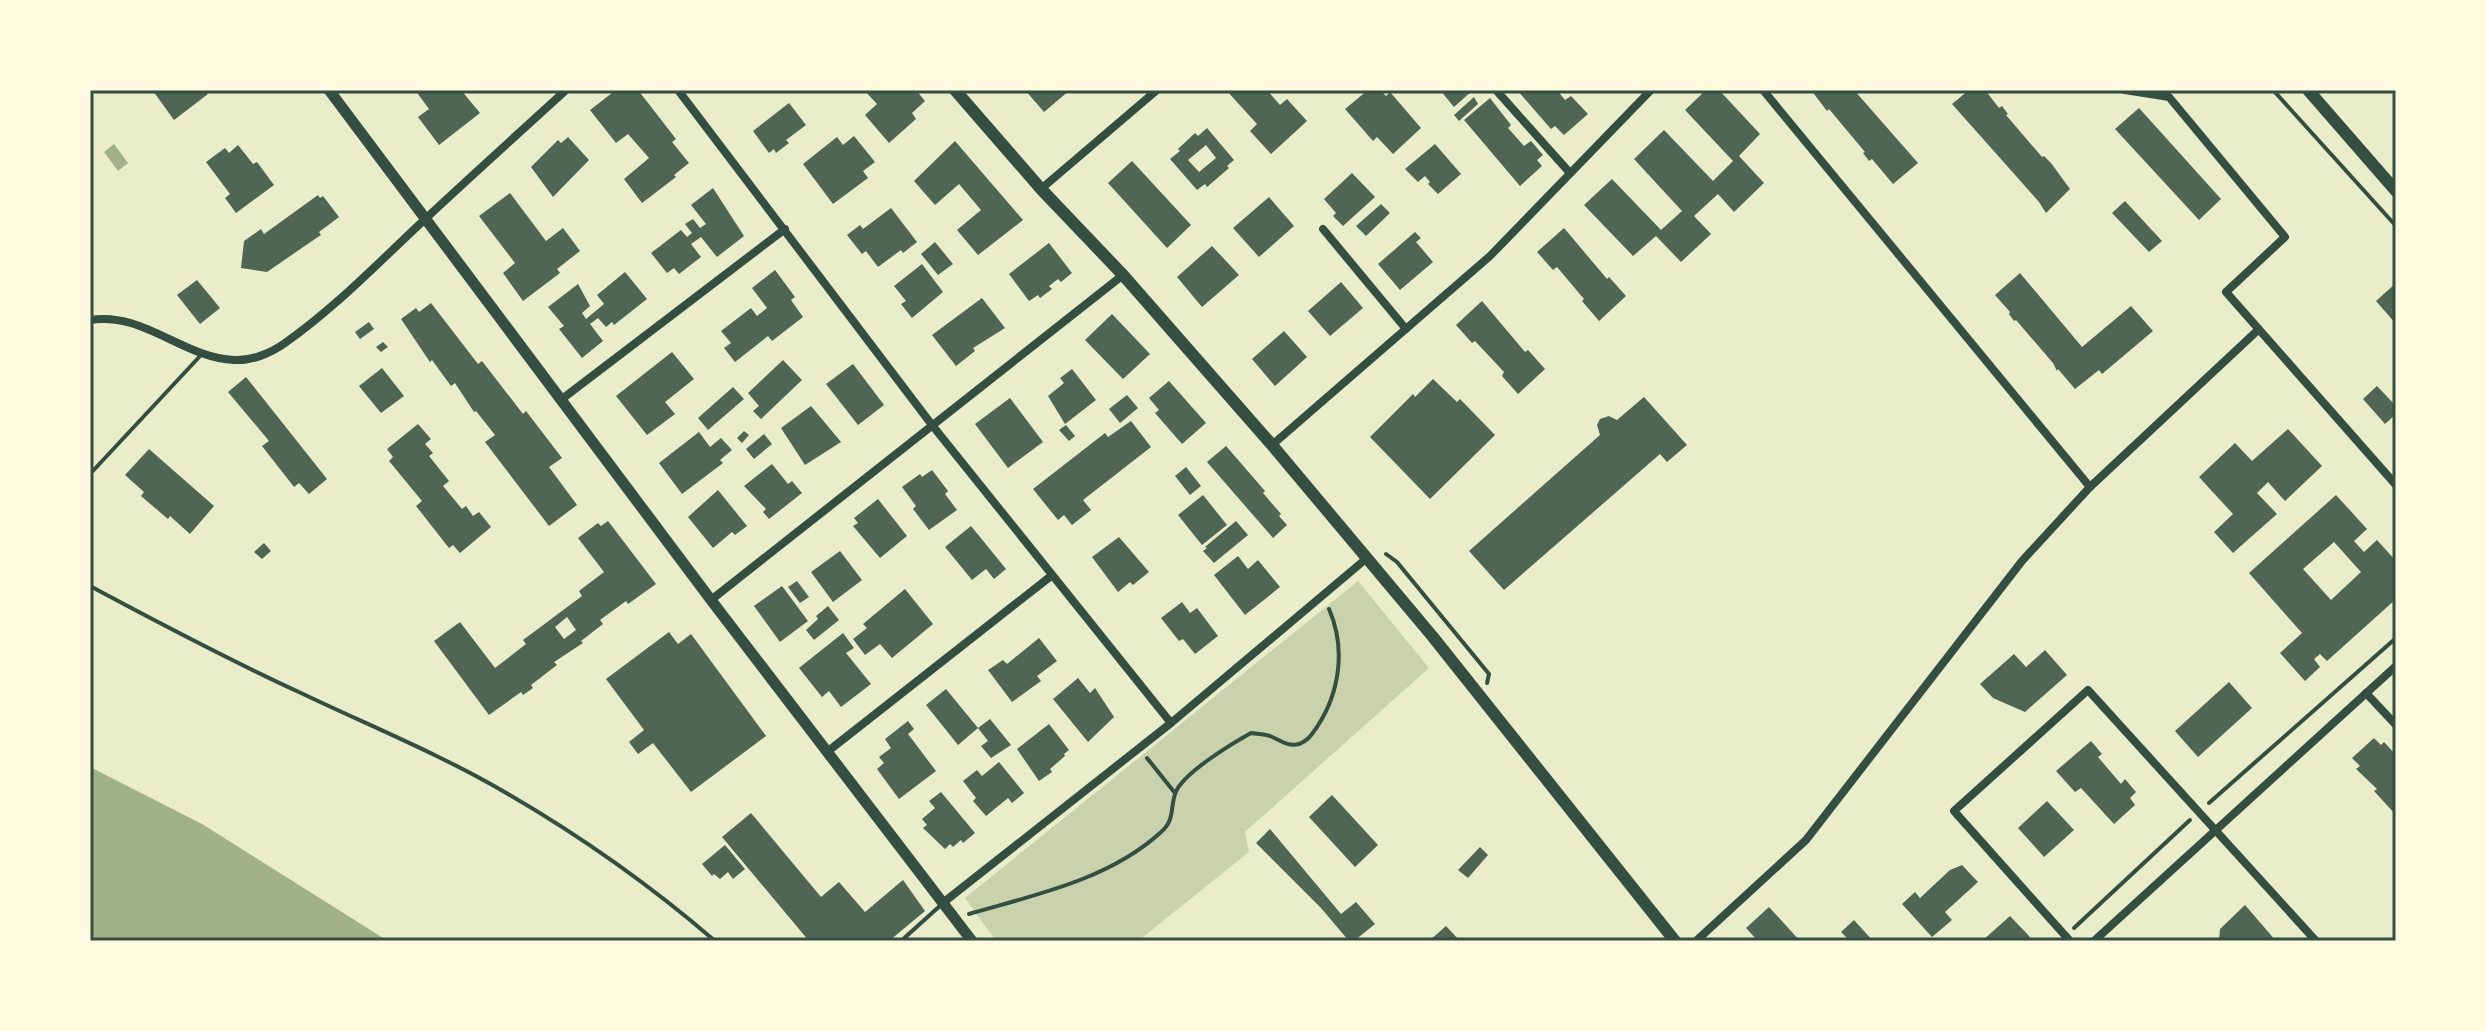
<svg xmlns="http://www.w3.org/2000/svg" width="2486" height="1031" font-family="Mulish,sans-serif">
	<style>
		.green { fill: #cad2ad }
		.water { fill: #a3b18a }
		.building { fill: #4f6655; fill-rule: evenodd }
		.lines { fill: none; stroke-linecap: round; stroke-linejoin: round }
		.path { stroke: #344e41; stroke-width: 4 }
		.service { stroke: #344e41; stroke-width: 4 }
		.minor { stroke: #344e41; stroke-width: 8 }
		.tertiary { stroke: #344e41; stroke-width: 11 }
		.secondary { stroke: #344e41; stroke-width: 12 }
		.neatline { fill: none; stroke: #344e41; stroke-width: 3 }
	</style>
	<rect width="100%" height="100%" fill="#e9edc9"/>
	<path class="green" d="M1358,581L1429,668L1245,832L1249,852L1138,941H996L965,898Z"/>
	<g class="water">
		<path d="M114,144L128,163L118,171L104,152Z"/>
		<path d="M90,767L202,824L388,941H90Z"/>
	</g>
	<g class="building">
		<path d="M155,90H205L208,94L174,120L153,91Z"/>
		<path d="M415,90H461L480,113L439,145L418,117L429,109Z"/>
		<path d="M610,90H638L676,139L672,142L689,163L674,175L676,177L642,203L624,179L649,158L628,134L616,143L590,110L612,93Z"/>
		<path d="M864,90H916L925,101L912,113L916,119L889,143L865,115L877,104Z"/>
		<path d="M1025,90H1070L1044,112Z"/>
		<path d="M1226,90H1267L1280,105L1287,99L1307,121L1271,154L1250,131L1257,124Z"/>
		<path d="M1368,90H1380L1386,96L1390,92L1421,128L1393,154L1377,137L1373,141L1345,109Z"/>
		<path d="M1440,90H1473L1454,107Z"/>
		<path d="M1517,90H1557L1565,100L1571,96L1588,114L1564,135L1555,126L1551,129Z"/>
		<path d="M1706,90H1719L1760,134L1739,156L1764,183L1734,212L1718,194L1694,216L1711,234L1681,262L1656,236L1633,256L1584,205L1612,179L1661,230L1682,211L1634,159L1664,130L1713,181L1733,161L1685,110Z"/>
		<path d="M1811,90H1854L1918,163L1893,184L1872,159L1869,161L1863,153L1865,152L1829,109L1827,111Z"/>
		<path d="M1969,90H1985L1999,108L2002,106L2008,114L2006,115L2042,157L2044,156L2051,163L2070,189L2046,213L2039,202L1952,104Z"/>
		<path d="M1474,97L1478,104L1459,121L1454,115Z"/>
		<path d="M1490,98L1511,125L1508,128L1524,146L1531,141L1543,155L1537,160L1542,166L1520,186L1464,120Z"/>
		<path d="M789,103L806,125L786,140L789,143L776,153L774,149L769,153L753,131Z"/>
		<path d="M2139,108L2221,199L2199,220L2115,129Z"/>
		<path d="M1207,128L1234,160L1227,166L1229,168L1207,187L1205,184L1197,190L1170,159L1180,151L1178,149L1195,133L1198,136ZM1206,145L1216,158L1199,172L1188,160Z"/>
		<path d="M854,136L875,162L863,171L868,178L833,204L803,164L837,137L843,145Z"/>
		<path d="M568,137L589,160L553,197L531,167L558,140L561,143Z"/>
		<path d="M955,141L1023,220L978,255L957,230L981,210L959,184L935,205L914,181Z"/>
		<path d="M1435,144L1461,174L1438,194L1428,184L1430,182L1425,176L1418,182L1405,169Z"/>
		<path d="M238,145L253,164L257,162L274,185L236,213L225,198L230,194L206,162L225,148L229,153Z"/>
		<path d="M1132,161L1191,225L1167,248L1108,183Z"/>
		<path d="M1352,173L1375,197L1343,226L1333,216L1336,213L1324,199Z"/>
		<path d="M713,188L744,236L717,257L701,237L691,244L701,257L679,274L674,268L667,273L651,253L681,230L687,237L692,233L685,224L693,219L700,228L706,224L691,205Z"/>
		<path d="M510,193L546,241L563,228L580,251L557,269L560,273L523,301L503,273L515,263L479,216Z"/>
		<path d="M318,195L320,198L323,196L339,217L319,232L321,235L312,241L267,272L241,268L244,241L261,229L264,234Z"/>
		<path d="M1269,197L1294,226L1259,257L1233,228Z"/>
		<path d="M2125,201L2162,241L2149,252L2112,213Z"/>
		<path d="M1381,204L1390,213L1366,236L1356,226Z"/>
		<path d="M891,208L917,242L903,253L901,250L878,267L866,251L862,254L847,235L860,225L863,229Z"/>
		<path d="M1564,228L1607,279L1609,277L1626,296L1599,321L1582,301L1584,299L1557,267L1553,270L1537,252Z"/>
		<path d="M1415,232L1421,238L1416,242L1433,262L1400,290L1378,264Z"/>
		<path d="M935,242L953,264L938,275L921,254Z"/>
		<path d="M1049,243L1072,273L1061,282L1058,279L1049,286L1052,289L1040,298L1038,295L1029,301L1009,274Z"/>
		<path d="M1212,246L1239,275L1202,307L1177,277Z"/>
		<path d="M922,264L943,292L912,318L901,304L906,301L894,286Z"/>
		<path d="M775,270L795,297L791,300L803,317L772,341L768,336L735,362L724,348L731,343L721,331L751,308L757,316L767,308L752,288Z"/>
		<path d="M625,272L647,299L614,325L612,322L606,327L598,318L590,324L603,341L582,358L559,329L564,326L548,307L578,284L590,306L582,313L586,319L604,304L597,295Z"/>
		<path d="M2020,273L2082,347L2131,306L2153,331L2102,374L2099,370L2075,389L2058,369L2057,371L2053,363L2016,320L2014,321L2009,314L2010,312L1995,295Z"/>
		<path d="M197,280L220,308L200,324L177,295Z"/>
		<path d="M1341,282L1363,308L1330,336L1308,311Z"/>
		<path d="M2396,283V324L2376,301Z"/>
		<path d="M982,298L1005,328L973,348L975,351L956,366L932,335Z"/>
		<path d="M1482,301L1525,352L1528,350L1545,369L1518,394L1502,376L1504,372L1475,341L1472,343L1456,325Z"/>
		<path d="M431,303L478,364L482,361L523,414L526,411L562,458L549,467L577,505L549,526L485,442L495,435L476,411L474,412L455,383L451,386L432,360L430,362L401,319L416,308L419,312Z"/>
		<path d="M1112,314L1150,354L1123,379L1085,340Z"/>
		<path d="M369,322L374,329L360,339L355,332Z"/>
		<path d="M1284,331L1307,357L1275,386L1252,359Z"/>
		<path d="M383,342L388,347L381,352L376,347Z"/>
		<path d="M672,352L694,379L665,402L675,414L647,435L616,396Z"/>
		<path d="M783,360L802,380L761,419L753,411L759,406L748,393Z"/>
		<path d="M853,364L884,405L858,425L826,384Z"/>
		<path d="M382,368L404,396L381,413L359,386Z"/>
		<path d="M1072,369L1096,400L1065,424L1048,396L1064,383L1060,378Z"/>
		<path d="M246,377L327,479L309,494L299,483L294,487L262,446L269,441L228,392Z"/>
		<path d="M1433,379L1457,402L1460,399L1495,435L1430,499L1370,437L1413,394L1415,397Z"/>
		<path d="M1169,381L1206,423L1182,444L1155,413L1159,410L1149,398Z"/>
		<path d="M2377,386L2396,406V414L2385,424L2363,399Z"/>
		<path d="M733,387L744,399L708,430L698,418Z"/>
		<path d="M1127,395L1138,408L1120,423L1109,409Z"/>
		<path d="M1644,397L1687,445L1667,462L1660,454L1504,590L1469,551L1600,435L1597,425L1600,419L1609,416L1617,420Z"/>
		<path d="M1010,398L1043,442L1008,468L975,424Z"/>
		<path d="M811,406L841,442L805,465L781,428Z"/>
		<path d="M1131,421L1151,447L1083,500L1091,510L1072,525L1064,515L1058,520L1033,489L1105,433L1108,437Z"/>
		<path d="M418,424L431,439L425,444L433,453L429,456L449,481L443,486L462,509L466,506L473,516L479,512L491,527L460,553L453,545L449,548L416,506L422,501L389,461L393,457L387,449Z"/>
		<path d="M1066,425L1075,436L1069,441L1059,430Z"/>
		<path d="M2288,429L2322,466L2285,501L2268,482L2257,493L2277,514L2233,553L2214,532L2233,514L2199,477L2235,443L2252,461Z"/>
		<path d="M744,431L749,435L742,443L737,438Z"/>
		<path d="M699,432L710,447L721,438L732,450L720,460L723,463L682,494L659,463Z"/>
		<path d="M764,434L772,444L754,459L746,449Z"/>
		<path d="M1226,446L1265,491L1263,493L1281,514L1279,516L1287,525L1273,538L1207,462Z"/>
		<path d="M149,449L214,506L190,534L170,516L168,519L141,496L144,492L125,475Z"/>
		<path d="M772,464L788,484L792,481L802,493L769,519L763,512L766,509L744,486Z"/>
		<path d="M1186,467L1201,486L1190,495L1175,476Z"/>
		<path d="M932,470L948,491L945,494L957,510L929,530L913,509L916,506L902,487L920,474L922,477Z"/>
		<path d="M718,490L747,526L735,535L732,532L713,548L688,517Z"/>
		<path d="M1203,495L1227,525L1202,545L1178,515Z"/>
		<path d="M2336,495L2367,529L2354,541L2364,552L2377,540L2396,561V599L2327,661L2320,654L2314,659L2320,667L2305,681L2280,653L2302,633L2249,573ZM2334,542L2361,572L2331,600L2303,569Z"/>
		<path d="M878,499L907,536L880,558L853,526L858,523L854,518Z"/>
		<path d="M608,521L656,584L628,604L626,601L600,620L603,624L581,641L583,643L554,662L557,665L531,685L533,688L523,695L521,692L489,715L434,641L460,622L495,668L526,644L523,640L582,596L579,591L604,572L578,538L598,523L601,526ZM567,617L576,630L564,639L555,627Z"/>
		<path d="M1236,521L1248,535L1214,563L1203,551L1207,548L1205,547Z"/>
		<path d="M971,526L1006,569L994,579L986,569L972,580L945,547Z"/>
		<path d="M1119,537L1149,572L1133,585L1130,582L1118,592L1092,557Z"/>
		<path d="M264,543L271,551L262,559L254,552Z"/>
		<path d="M840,551L862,580L833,602L811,572Z"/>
		<path d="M1238,556L1248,569L1258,560L1280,587L1245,615L1214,575Z"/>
		<path d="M797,581L809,597L800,603L788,587Z"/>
		<path d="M782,586L808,621L780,642L754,606Z"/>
		<path d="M905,589L933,624L892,658L880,644L865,655L853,639L867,628L863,624Z"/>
		<path d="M1182,602L1190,613L1197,608L1218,636L1195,654L1183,639L1179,641L1161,618Z"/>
		<path d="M828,606L839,620L814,640L806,630L818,619L816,616Z"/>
		<path d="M669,632L678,644L691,634L766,736L691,792L653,743L638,754L629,742L644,730L606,679Z"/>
		<path d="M843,633L854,648L846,653L871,684L841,707L829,691L822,697L799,668Z"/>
		<path d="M1039,638L1057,661L1037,676L1041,681L1012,702L988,670L1003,660L1007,664Z"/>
		<path d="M2045,650L2067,675L2025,712L1993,698L1980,684L2014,654L2026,667Z"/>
		<path d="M1078,678L1090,693L1095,688L1114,717L1088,742L1053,699Z"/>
		<path d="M2229,682L2252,708L2198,757L2175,731Z"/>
		<path d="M946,689L978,728L958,745L926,705Z"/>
		<path d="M990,719L1011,745L991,758L981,746L988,741L978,728Z"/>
		<path d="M908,721L914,729L908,734L936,771L899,799L877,769L884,763L879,757L891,748L885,739Z"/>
		<path d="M1049,724L1069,750L1064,754L1065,756L1050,769L1052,772L1039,781L1017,749Z"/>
		<path d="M2374,738L2381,745L2384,742L2396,755V815L2374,791L2377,789L2356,769L2360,766L2352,758Z"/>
		<path d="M2091,741L2102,754L2098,757L2121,784L2125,779L2136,792L2130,798L2135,805L2114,824L2081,788L2075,792L2056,771Z"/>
		<path d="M999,762L1024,793L1012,803L1008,798L986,816L973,801L976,798L963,781L977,770L982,776Z"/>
		<path d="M941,792L975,833L963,843L961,840L953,847L950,844L945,849L923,828L927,825L922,819L935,808L929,801Z"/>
		<path d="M1332,795L1378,845L1355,867L1309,817Z"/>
		<path d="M2047,801L2074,830L2044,857L2018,828Z"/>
		<path d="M751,813L821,897L839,882L865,912L903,880L925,911L889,941H809L722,837Z"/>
		<path d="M1270,829L1341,914L1356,902L1375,924L1354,941H1349L1321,908L1256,843Z"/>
		<path d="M725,845L745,869L733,879L728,872L720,879L714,874L712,876L702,864Z"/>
		<path d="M1480,847L1488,855L1468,878L1458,870Z"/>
		<path d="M1962,865L1978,882L1945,912L1952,920L1932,937L1902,904L1915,892L1920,898L1950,870Z"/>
		<path d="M2245,905L2276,941H2219L2220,929Z"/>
		<path d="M1769,907L1800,941H1758L1746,928Z"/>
		<path d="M2010,916L2030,937L2025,941H1982Z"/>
		<path d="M1854,920L1873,941H1850L1841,932Z"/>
		<path d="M1446,926L1460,941H1429Z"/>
	</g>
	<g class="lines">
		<g class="path">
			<path d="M2273,90L2396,226"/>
			<path d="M1386,554L1397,562L1489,674L1487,683"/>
			<path d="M90,586C159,623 229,660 301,693C370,726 442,755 508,794C582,837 650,885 715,941"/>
			<path d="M1147,758L1175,793"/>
			<path d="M2209,803L2396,638"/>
			<path d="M969,914C1034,895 1108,880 1160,833C1175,820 1170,810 1175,794C1181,774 1233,743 1251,733C1257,734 1264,734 1270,736C1280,740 1287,747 1299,744C1308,741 1312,734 1317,727C1340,692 1346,648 1329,609"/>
			<path d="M2074,928L2190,820"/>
		</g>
		<g class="service">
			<path d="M90,474L202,354"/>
			<path d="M901,941L942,904"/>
		</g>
		<g class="minor">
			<path d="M678,90L932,425L1171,723"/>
			<path d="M1496,90L1570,173"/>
			<path d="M1763,90L2090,487"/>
			<path d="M2125,90L2169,97L2285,237L2226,292L2396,485"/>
			<path d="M1041,189L1157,90"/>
			<path d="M1323,229L1406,329"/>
			<path d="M90,320C143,311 183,358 234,360C252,361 271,353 285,343C335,308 378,263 422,222C470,177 518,134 566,90"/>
			<path d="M562,399L785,229"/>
			<path d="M1272,445L1490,256L1651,90"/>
			<path d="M711,600L1123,275"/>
			<path d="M2366,693L2396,725"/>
			<path d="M827,752L1051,576"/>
			<path d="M944,902L1171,723L1367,558"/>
			<path d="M1696,941L1806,840L2022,561L2090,487L2258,330"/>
			<path d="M2070,941L1954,811L2088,690L2316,941"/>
			<path d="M2094,941L2396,666"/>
		</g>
		<path class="tertiary" d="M329,90L711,600L972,941"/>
		<g class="secondary">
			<path d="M955,90L1041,189L1123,275L1272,445L1433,637L1675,941"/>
			<path d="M2308,90L2396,191"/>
		</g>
	</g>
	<rect width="2486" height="1031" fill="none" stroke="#fefae0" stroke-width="184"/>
	<rect x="92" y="92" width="2302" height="847" class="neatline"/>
</svg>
